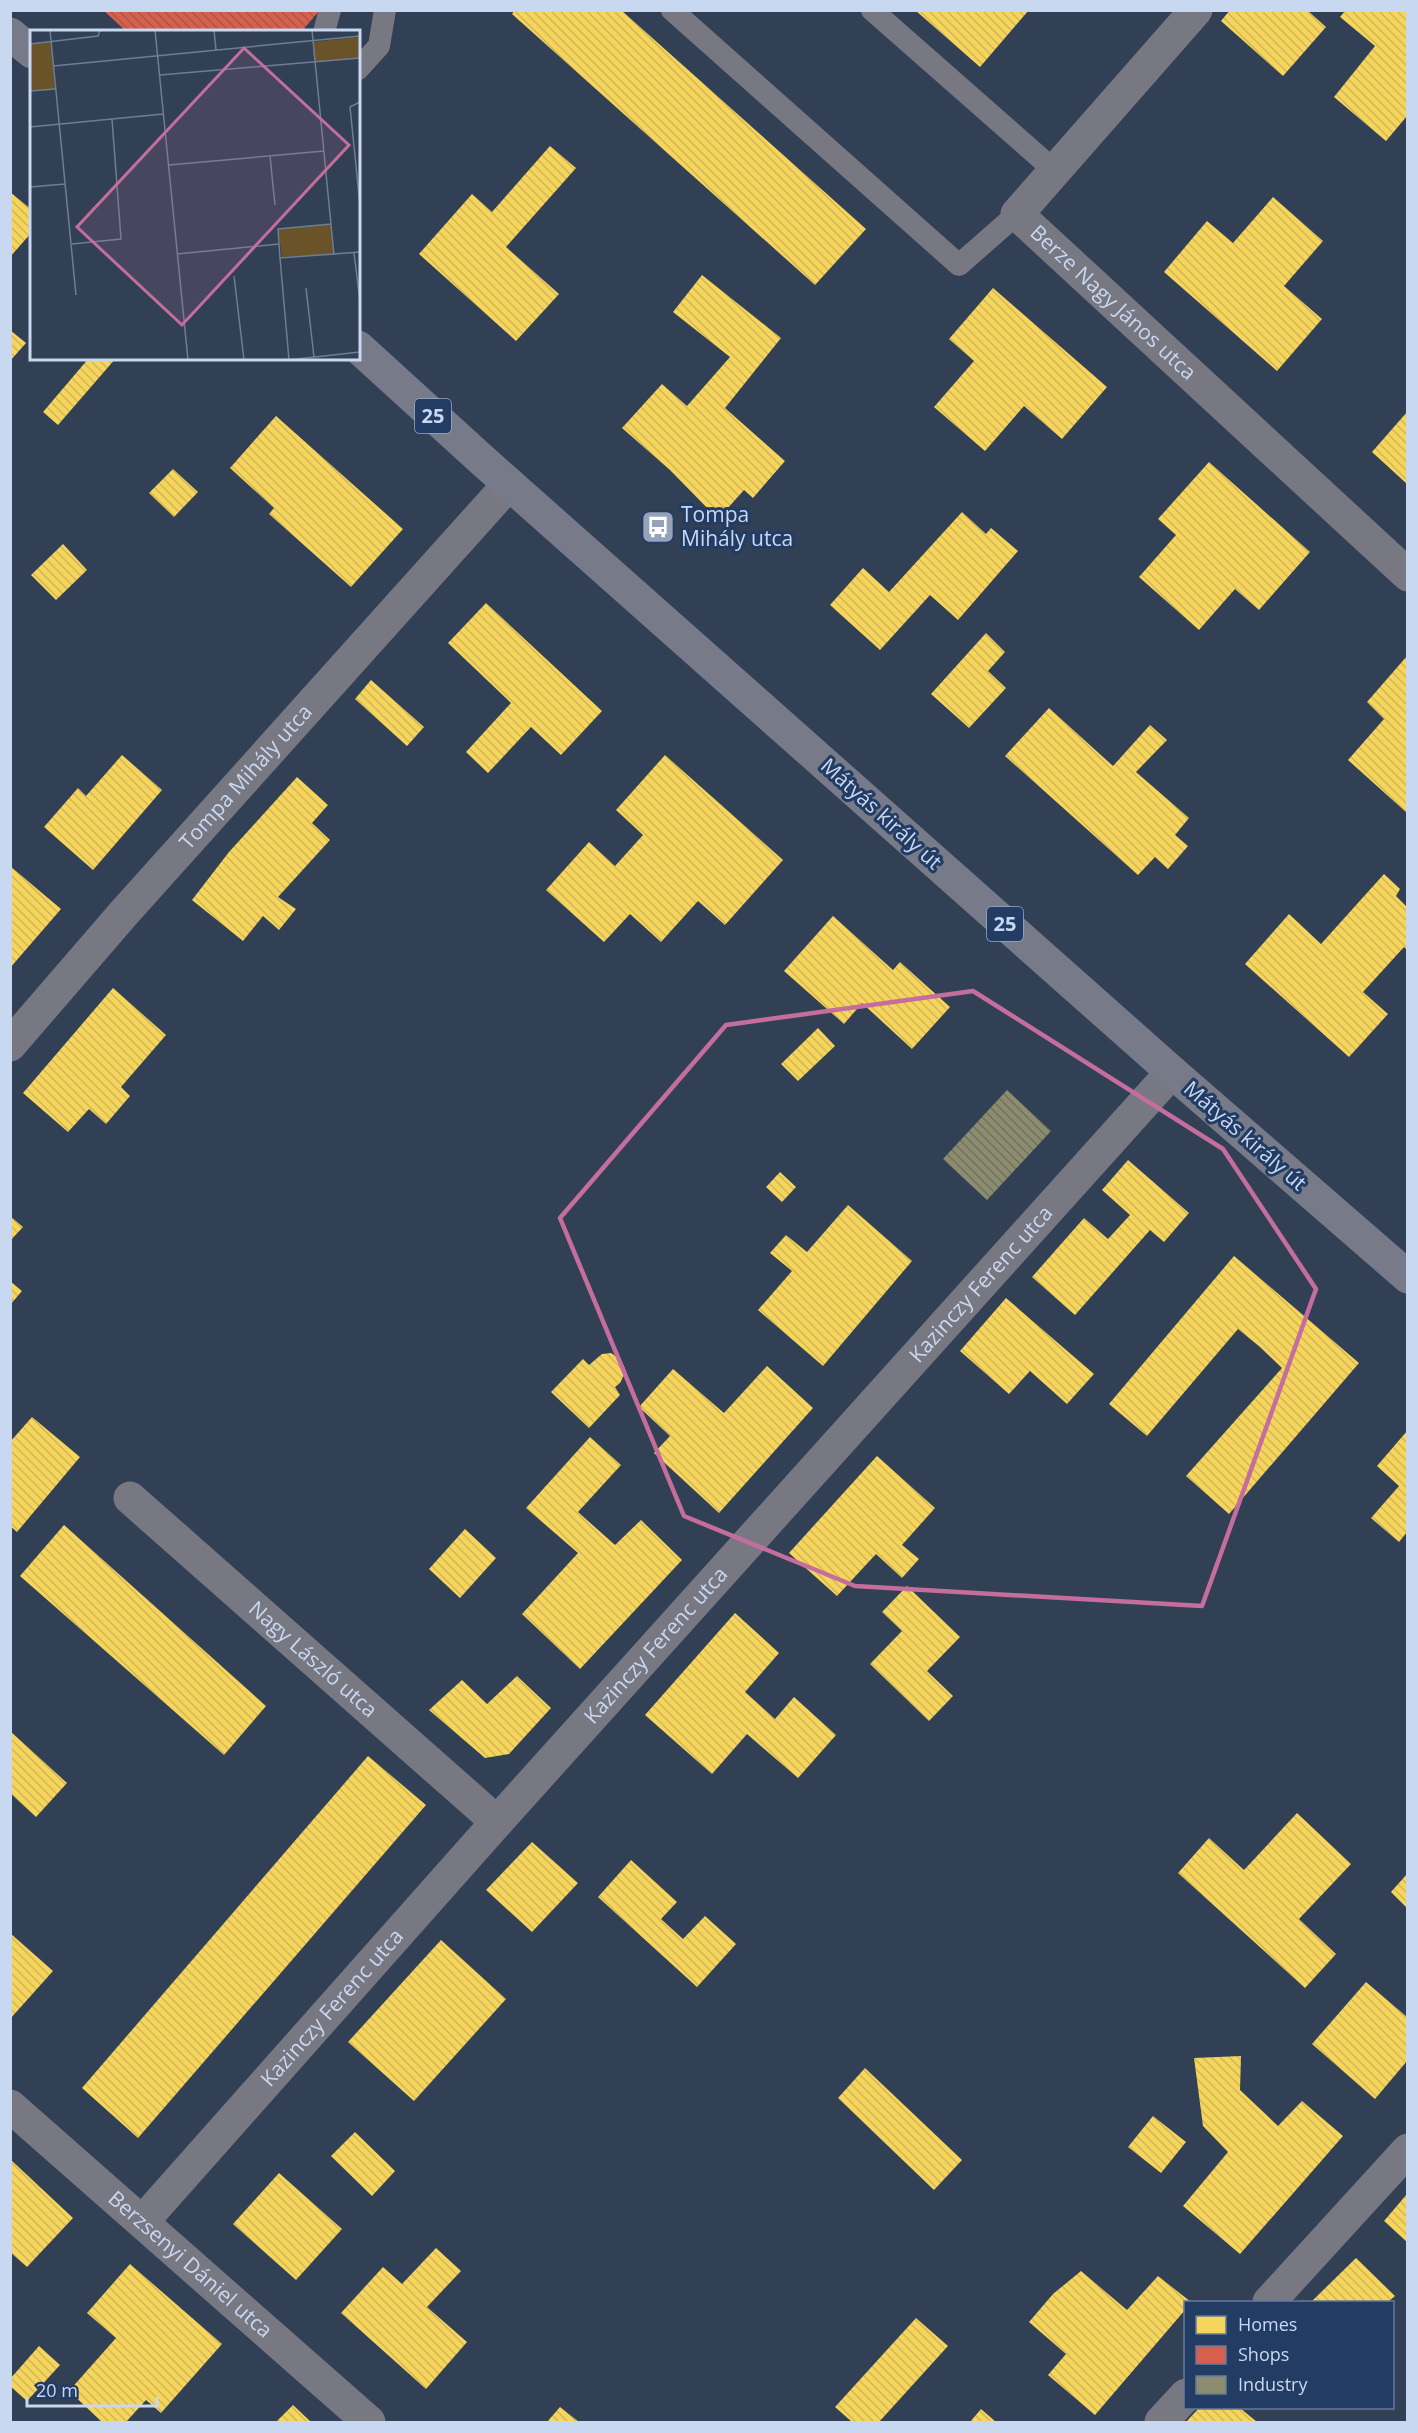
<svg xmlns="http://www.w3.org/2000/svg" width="1418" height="2433" font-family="'Open Sans',sans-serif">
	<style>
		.homes { fill: url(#homes-back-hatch) }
		.shops { fill: url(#shops-back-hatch) }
		.industry { fill: url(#industry-back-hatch) }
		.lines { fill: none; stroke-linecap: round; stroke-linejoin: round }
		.lane { stroke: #787883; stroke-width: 22 }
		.street { stroke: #787883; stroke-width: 33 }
		.primary { stroke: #777a88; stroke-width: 33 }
		.marked { fill: none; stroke: #c56e9e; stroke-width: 4.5; stroke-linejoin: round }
		.labels { text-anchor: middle; stroke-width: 6; stroke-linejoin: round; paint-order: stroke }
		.shield { fill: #233c64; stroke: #97a9c7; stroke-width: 1.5 }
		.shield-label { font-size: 20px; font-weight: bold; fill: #c9d8f1 }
		.street-label { font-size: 21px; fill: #c9d8f1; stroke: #233c64 }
		.poi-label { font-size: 21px; fill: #c9d8f1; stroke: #233c64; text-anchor: start }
		.inset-road { fill: none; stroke: #6e7d93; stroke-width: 1.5 }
		.view { fill: #c56e9e; fill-opacity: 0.15; stroke: #c56e9e; stroke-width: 3 }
		.inset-edge { fill: none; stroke: #c9d8f1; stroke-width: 3 }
	</style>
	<defs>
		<pattern id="homes-back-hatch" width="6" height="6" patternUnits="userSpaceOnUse" patternTransform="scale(1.5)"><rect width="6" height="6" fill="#f6d55c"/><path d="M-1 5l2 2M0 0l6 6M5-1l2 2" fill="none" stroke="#d1b758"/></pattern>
		<pattern id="shops-back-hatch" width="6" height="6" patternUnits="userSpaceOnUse" patternTransform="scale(1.5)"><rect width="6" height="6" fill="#d6604d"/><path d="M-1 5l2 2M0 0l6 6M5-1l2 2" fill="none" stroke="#a8574c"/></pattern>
		<pattern id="industry-back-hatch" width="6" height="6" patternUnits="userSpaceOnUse" patternTransform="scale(1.5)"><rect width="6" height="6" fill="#8c8c6e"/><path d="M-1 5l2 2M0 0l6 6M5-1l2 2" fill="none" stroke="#707261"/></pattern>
	</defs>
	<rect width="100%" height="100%" fill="#324055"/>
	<g class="homes">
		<path d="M515,10H621L866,229L815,285L512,14Z"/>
		<path d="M915,10H1029L980,67Z"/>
		<path d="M1230,10H1307L1326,27L1283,76L1221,21Z"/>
		<path d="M1346,10H1407V116L1386,141L1334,97L1375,46L1340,17Z"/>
		<path d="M550,146L576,168L506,247L559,294L516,341L419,254L472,194L492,212Z"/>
		<path d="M10,192L32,210V232L10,257Z"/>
		<path d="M1273,197L1323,241L1284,286L1322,319L1277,371L1164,272L1207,221L1233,243Z"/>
		<path d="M702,275L781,338L725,408L785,461L753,498L744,490L718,519L670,470L622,428L662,384L687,406L730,357L673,312Z"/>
		<path d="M993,288L1107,387L1062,439L1024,406L985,451L934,407L974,361L949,339Z"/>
		<path d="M10,330L26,343L10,361Z"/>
		<path d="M89,358H116L58,425L43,412Z"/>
		<path d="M1407,412V484L1372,452Z"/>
		<path d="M276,416L403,529L351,587L269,514L274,508L230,468Z"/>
		<path d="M1209,462L1310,552L1259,610L1235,589L1199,630L1139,577L1176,535L1158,519Z"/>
		<path d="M173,469L198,492L174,517L149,493Z"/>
		<path d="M962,512L986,534L991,528L1018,551L958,620L930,595L880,650L830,605L863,568L889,592Z"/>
		<path d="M63,544L87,570L56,600L31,575Z"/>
		<path d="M486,603L602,711L561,755L531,727L488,773L466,752L511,703L448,643Z"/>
		<path d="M986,633L1005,652L988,671L1006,688L969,728L931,694Z"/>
		<path d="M1407,656V813L1348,760L1384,719L1367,702Z"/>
		<path d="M371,680L424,727L407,746L355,699Z"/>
		<path d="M1049,708L1113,766L1150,725L1167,740L1136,772L1189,818L1175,835L1188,846L1168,869L1155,857L1138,875L1005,756Z"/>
		<path d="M122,755L162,790L93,870L44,827L78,788L86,796Z"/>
		<path d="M665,755L783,860L725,925L698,901L661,942L630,914L604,942L546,890L589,842L615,866L643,835L616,810Z"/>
		<path d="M297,777L328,805L312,823L330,840L278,897L296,909L279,930L263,916L243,941L192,900L229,852Z"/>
		<path d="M10,866L61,909L10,968Z"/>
		<path d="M1384,874L1400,889L1396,896L1407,907V950L1404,947L1363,992L1388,1014L1349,1057L1245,964L1289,914L1321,944Z"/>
		<path d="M833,916L893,970L900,962L950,1007L912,1049L862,1003L844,1024L784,971Z"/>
		<path d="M113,988L166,1035L121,1087L130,1096L106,1124L89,1109L68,1132L23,1093Z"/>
		<path d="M818,1028L835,1046L798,1081L781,1064Z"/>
		<path d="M1128,1160L1189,1213L1164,1242L1150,1230L1075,1315L1032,1277L1084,1218L1108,1239L1130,1215L1102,1190Z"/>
		<path d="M780,1172L796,1187L782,1202L766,1187Z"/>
		<path d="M848,1205L912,1261L823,1366L758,1310L792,1271L770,1253L786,1235L807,1252Z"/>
		<path d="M10,1216L23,1227L10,1241Z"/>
		<path d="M1234,1256L1359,1363L1229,1514L1186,1476L1282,1368L1260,1347L1238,1329L1147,1436L1109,1404Z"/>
		<path d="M10,1281L22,1291L10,1305Z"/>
		<path d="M1006,1298L1094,1374L1067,1404L1030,1371L1009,1394L960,1351Z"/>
		<path d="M611,1353L621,1360L626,1371L620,1383L615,1387L620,1395L589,1428L551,1392L583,1359L589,1365L602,1354Z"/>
		<path d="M767,1366L813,1408L719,1513L654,1453L670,1436L639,1407L673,1369L724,1413Z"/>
		<path d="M32,1417L80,1457L17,1532L10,1526V1442Z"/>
		<path d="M1407,1431V1532L1399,1542L1371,1518L1399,1486L1377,1466Z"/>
		<path d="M590,1437L621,1465L578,1512L615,1545L641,1520L682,1560L580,1669L522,1614L578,1553L526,1508Z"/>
		<path d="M877,1456L935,1508L902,1545L919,1559L902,1578L876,1554L837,1596L789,1553Z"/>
		<path d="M64,1525L266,1706L224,1755L20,1576Z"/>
		<path d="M465,1529L496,1558L460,1598L429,1569Z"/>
		<path d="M907,1586L960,1637L927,1671L953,1696L929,1721L870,1664L902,1631L882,1612Z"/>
		<path d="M735,1613L779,1653L745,1692L775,1719L794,1697L836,1735L798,1778L747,1734L712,1774L645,1715Z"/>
		<path d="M517,1676L551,1708L509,1754L485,1758L429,1710L462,1680L487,1704Z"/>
		<path d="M10,1731L67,1783L36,1817L10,1793Z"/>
		<path d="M368,1756L426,1805L138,2138L82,2088Z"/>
		<path d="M1297,1813L1351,1864L1299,1919L1336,1954L1305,1988L1178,1873L1209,1838L1244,1870Z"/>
		<path d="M532,1842L578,1883L532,1932L486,1890Z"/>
		<path d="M631,1860L677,1902L661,1919L683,1939L705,1916L736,1944L697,1987L598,1897Z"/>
		<path d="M1407,1874V1908L1391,1892Z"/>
		<path d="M10,1933L53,1971L10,2019Z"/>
		<path d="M441,1940L506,1999L414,2101L348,2042Z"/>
		<path d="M1366,1982L1407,2017V2061L1375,2099L1312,2044Z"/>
		<path d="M1241,2056L1240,2090L1278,2126L1302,2101L1343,2136L1240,2254L1183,2206L1228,2152L1203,2126L1194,2058Z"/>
		<path d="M865,2068L962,2160L934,2190L838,2098Z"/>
		<path d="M1153,2116L1186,2142L1161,2173L1128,2147Z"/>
		<path d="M355,2132L395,2171L372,2196L331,2156Z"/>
		<path d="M10,2159L73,2218L27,2267L10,2252Z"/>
		<path d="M279,2173L342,2229L296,2280L233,2224Z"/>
		<path d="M1407,2194V2242L1384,2221Z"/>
		<path d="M436,2248L461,2271L427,2307L467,2342L426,2389L341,2313L383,2267L402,2284Z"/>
		<path d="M1356,2258L1395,2296L1388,2302H1311Z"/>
		<path d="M130,2264L222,2344L161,2413L146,2400L126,2422H102L69,2391L116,2338L87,2313Z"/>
		<path d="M1081,2271L1127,2310L1158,2276L1191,2302H1185V2310L1095,2415L1048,2375L1066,2354L1029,2322L1053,2294Z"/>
		<path d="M916,2318L948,2346L879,2422H852L835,2407Z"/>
		<path d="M39,2346L60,2365L27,2401L10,2386V2379Z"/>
		<path d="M293,2405L311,2422H276Z"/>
		<path d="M560,2407L579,2422H547Z"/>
		<path d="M1199,2408H1240L1257,2422H1186Z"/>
		<path d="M981,2409L996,2422H970Z"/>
	</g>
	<path class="shops" d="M103,10H320L301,32H127Z"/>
	<path class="industry" d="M1007,1090L1051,1131L987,1200L943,1159Z"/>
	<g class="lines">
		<g class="lane">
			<path d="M672,10L959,265L1017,214"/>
			<path d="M872,10L1055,171"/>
			<path d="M324,32L330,10"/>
			<path d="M358,69L379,46L385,10"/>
		</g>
		<g class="street">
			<path id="s1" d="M1196,10L1017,214L1408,575"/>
			<path id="s2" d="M10,1045L123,914L509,484"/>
			<path id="s3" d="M130,1498L497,1822"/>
			<path id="s4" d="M10,2106L369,2422"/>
			<path id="s5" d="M143,2221L497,1822L1172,1072"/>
			<path d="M1269,2302L1408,2150"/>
			<path d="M1161,2422L1186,2395"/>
		</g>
		<g class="primary">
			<path d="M10,34L32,52"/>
			<path d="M358,347L482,460L1172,1072L1408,1277"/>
		</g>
	</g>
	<path class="marked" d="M973,991L1223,1149L1316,1289L1202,1606L855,1586L684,1516L560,1218L726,1025Z"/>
	<defs>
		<symbol id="bus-square" viewBox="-11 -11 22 22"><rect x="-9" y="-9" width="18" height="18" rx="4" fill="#94a3ba" stroke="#233c64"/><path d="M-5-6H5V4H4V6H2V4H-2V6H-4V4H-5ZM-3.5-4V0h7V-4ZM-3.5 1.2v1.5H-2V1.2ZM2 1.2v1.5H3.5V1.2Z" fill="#fff"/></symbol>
	</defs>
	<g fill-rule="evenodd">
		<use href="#bus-square" x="639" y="508" width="38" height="38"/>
	</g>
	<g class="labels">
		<g class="shield">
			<rect x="415" y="399" width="36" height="34" rx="4.5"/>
			<rect x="987" y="907" width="36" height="34" rx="4.5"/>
		</g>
		<g class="shield-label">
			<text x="433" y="423">25</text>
			<text x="1005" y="931">25</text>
		</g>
		<g class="street-label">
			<text dy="7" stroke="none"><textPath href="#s1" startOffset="402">Berze Nagy János utca</textPath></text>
			<text dy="7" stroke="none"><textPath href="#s2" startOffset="357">Tompa Mihály utca</textPath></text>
			<text transform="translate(881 814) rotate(42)" y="7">Mátyás király út</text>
			<text transform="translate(1245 1136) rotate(41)" y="7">Mátyás király út</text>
			<text dy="7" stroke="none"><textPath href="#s5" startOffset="1257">Kazinczy Ferenc utca</textPath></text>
			<text dy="7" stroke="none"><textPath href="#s5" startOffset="771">Kazinczy Ferenc utca</textPath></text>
			<text dy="7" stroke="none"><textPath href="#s3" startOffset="244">Nagy László utca</textPath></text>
			<text dy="7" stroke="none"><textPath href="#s5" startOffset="285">Kazinczy Ferenc utca</textPath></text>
			<text dy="7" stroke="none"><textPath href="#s4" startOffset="240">Berzsenyi Dániel utca</textPath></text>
		</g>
		<g class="poi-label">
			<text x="681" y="522">Tompa<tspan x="681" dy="24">Mihály utca</tspan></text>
		</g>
	</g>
	<g transform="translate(30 30)">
		<rect width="330" height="330" fill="#324055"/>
		<path d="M330,7V28L284,32L283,12ZM21,11L25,59L0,61V14ZM301,194L304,225L252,227L248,199Z" fill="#6a5328"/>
		<path class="inset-road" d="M20,0L46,265M125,0L158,330M184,0L186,20M282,0L304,225M0,14L68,6L70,0M23,36L330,6M130,45L330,28M0,61L25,59M330,72L320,77L330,175M0,97L133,84M240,126L245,175M139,135L294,121M0,157L35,154M301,194L248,199L250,228L330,222M42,214L91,209L82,89M324,223L330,271M147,224L249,214M250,228L259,330M204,246L214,330M276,258L284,327M258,330L330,322"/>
		<path class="view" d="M214,18L319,115L152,295L47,197Z"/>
		<rect width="330" height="330" class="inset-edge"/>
	</g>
	<rect width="1418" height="2433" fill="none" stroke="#c9d8f1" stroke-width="24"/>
	<rect x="1184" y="2301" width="210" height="108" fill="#233c64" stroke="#657a9c" stroke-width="1.5"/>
	<rect x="1196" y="2316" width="30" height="18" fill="#f6d55c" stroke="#657a9c" stroke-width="1.5"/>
	<text x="1238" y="2331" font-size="18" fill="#c9d8f1">Homes</text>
	<rect x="1196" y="2346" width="30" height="18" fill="#d6604d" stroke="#657a9c" stroke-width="1.5"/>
	<text x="1238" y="2361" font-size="18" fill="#c9d8f1">Shops</text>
	<rect x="1196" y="2376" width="30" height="18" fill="#8c8c6e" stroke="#657a9c" stroke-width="1.5"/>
	<text x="1238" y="2391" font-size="18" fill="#c9d8f1">Industry</text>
	<path d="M27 2397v9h130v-9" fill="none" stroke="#c9d8f1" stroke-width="3"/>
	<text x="36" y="2397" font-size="18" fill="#c9d8f1" stroke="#233c64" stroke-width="4.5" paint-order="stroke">20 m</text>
</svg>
